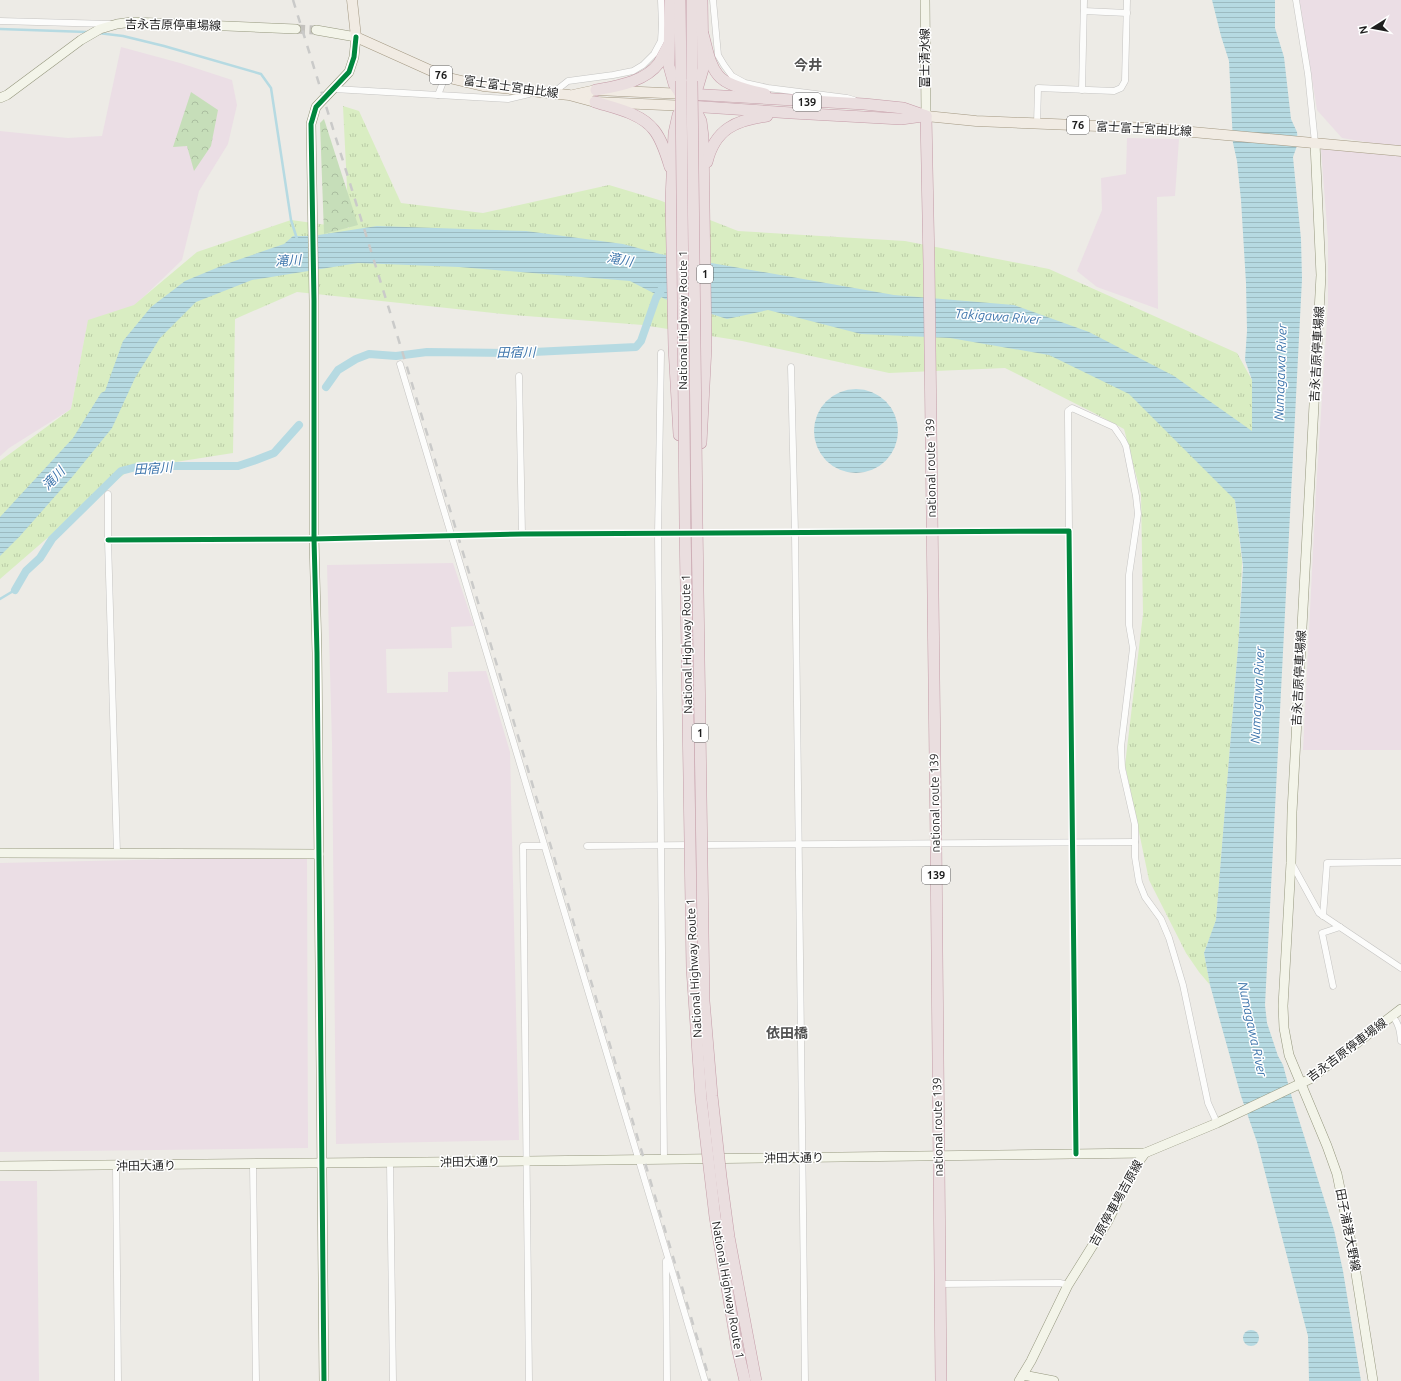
<svg xmlns="http://www.w3.org/2000/svg" width="1401" height="1381" font-family="Ubuntu,'Noto Sans JP',sans-serif">
	<style>
		.industrial { fill: #ebdee5 }
		.grass { fill: url(#grass-tufts) }
		.forest { fill: url(#forest-crowns) }
		.water { fill: url(#water-rules) }
		.lines { fill: none; stroke-linecap: round; stroke-linejoin: round }
		.stream { stroke: #b6dae2; stroke-width: 2.5 }
		.canal { stroke: #b6dae2; stroke-width: 8 }
		.secondary-tunnel { stroke: #c4c2be; stroke-width: 9; stroke-dasharray: 9 4.5; stroke-linecap: butt }
		.street-casing { stroke: #c5c4c2; stroke-width: 7 }
		.secondary-casing { stroke: #95977e; stroke-width: 10 }
		.primary-casing { stroke: #a39882; stroke-width: 11 }
		.highway-casing { stroke: #c49ba7; stroke-width: 12 }
		.street { stroke: #fcfcfb; stroke-width: 6 }
		.secondary { stroke: #f3f4e9; stroke-width: 9 }
		.primary { stroke: #f1ebe3; stroke-width: 10 }
		.highway { stroke: #eadedf; stroke-width: 11 }
		.rail { stroke: #cacac9; stroke-width: 2.5; stroke-dasharray: 8 8; stroke-linecap: butt }
		.highway-bridge-casing { stroke: #c49ba7; stroke-width: 12; stroke-linecap: butt }
		.highway-bridge { stroke: #eadedf; stroke-width: 11 }
		.cycleway-casing { stroke: #fff; stroke-width: 8 }
		.cycleway { stroke: #00873e; stroke-width: 5 }
		.labels { text-anchor: middle; stroke-width: 3; stroke-linejoin: round; paint-order: stroke }
		.shield { fill: #fff; stroke: #626262; stroke-width: 1 }
		.shield-label { font-size: 11px; font-weight: bold; fill: #1e1e1e }
		.street-label { font-size: 12px; fill: #1e1e1e; stroke: #fff }
		.water-label { font-size: 13px; font-style: italic; fill: #4077ad; stroke: #fff }
		.quarter-label { font-size: 14px; font-weight: bold; fill: #515151; stroke: #fff }
	</style>
	<defs>
		<pattern id="grass-tufts" width="24" height="20" patternUnits="userSpaceOnUse"><rect width="24" height="20" fill="#d9edc2"/><path d="M3 7l-1-3M5 7V3M7 7l1-3M15 17l-1-3M17 17v-4M19 17l1-3" fill="none" stroke="#bacba6"/></pattern>
		<pattern id="forest-crowns" width="20" height="18" patternUnits="userSpaceOnUse"><rect width="20" height="18" fill="#c6deb9"/><path d="M2 6a3 3 0 1 1 6 0M12 15a3 3 0 1 1 6 0" fill="none" stroke="#aabe9f"/></pattern>
		<pattern id="water-rules" width="6" height="5" patternUnits="userSpaceOnUse"><rect width="6" height="5" fill="#b6dae2"/><path d="M0 2.5h6" fill="none" stroke="#9cbbc1"/></pattern>
	</defs>
	<rect width="100%" height="100%" fill="#edebe6"/>
	<g class="industrial">
		<path d="M1299,0H1401V148L1342,138L1317,110Z"/>
		<path d="M121,47L180,63L232,80L237,105L228,144L199,191L182,260L134,306L87,326L71,409L9,448L0,456V131L68,138L102,136Z"/>
		<path d="M1127,138L1179,139L1175,196L1157,197L1158,309L1097,287L1077,271L1102,210L1101,178L1126,174Z"/>
		<path d="M1321,149L1401,156V750H1303L1316,491L1328,303V240Z"/>
		<path d="M453,563L474,626L451,627L452,648L386,649L387,693L448,692V672L486,671L510,752L519,1140L336,1144L332,743L327,565Z"/>
		<path d="M307,856L308,1148L0,1152V863Z"/>
		<path d="M0,1181H37L39,1381H0Z"/>
	</g>
	<path class="grass" d="M343,106L359,111L401,203L483,213L609,185L659,200L738,231L905,241L1049,269L1237,353L1252,380V431L1235,500L1242,562L1239,635L1216,921L1204,953L1210,985L1199,972L1186,953L1149,880L1125,765L1143,614L1141,494L1124,429L1096,414L1005,368L889,373L742,341L643,325L513,315L297,292L235,319L233,453L131,469L97,495L0,579V461L71,409L88,320L134,305L197,252L291,220L349,228Z"/>
	<g class="forest">
		<path d="M191,92L218,110L211,146L194,171L187,146L173,147Z"/>
		<path d="M324,119L358,225L324,234L320,123Z"/>
	</g>
	<g class="water">
		<path d="M1212,0H1275V28L1284,57L1291,119L1297,132L1298,143L1293,157L1301,239L1302,279L1265,1005L1267,1023L1278,1056L1283,1065L1292,1098L1334,1230L1343,1271L1361,1381H1309L1308,1336L1257,1142L1241,1096L1210,985L1204,953L1216,920L1239,635L1243,566L1235,500L1129,394L1049,355L950,338L861,334L768,310L727,319L665,299L630,281L459,267L358,263L252,280L196,302L160,338L135,378L112,428L73,476L20,536L0,556V517L73,438L101,393L105,391L123,341L151,307L185,281L226,264L284,244L293,236H312L377,226L526,231L623,244L660,254L894,295L1014,305L1089,332L1174,376L1252,431V380L1245,360L1247,331L1246,283L1241,200L1237,161L1233,143L1229,61L1221,36Z"/>
		<circle cx="856" cy="431" r="42"/>
		<circle cx="1251" cy="1338" r="8"/>
	</g>
	<g class="lines">
		<g class="stream">
			<path d="M0,29L87,32"/>
			<path d="M98,33L123,36L164,46L261,74L271,88L291,220L297,239"/>
			<path d="M0,599L15,590"/>
		</g>
		<g class="canal">
			<path d="M326,387L338,370L356,359L369,354L396,356L427,352L513,353L636,347L641,341L656,298L663,287"/>
			<path d="M15,590L26,571L40,558L52,539L121,471L140,466H238L256,460L274,453L299,425"/>
		</g>
		<path class="secondary-tunnel" d="M296,29L316,30"/>
		<defs>
			<g id="street">
				<path d="M713,0L718,55L724,65L732,76L745,83L768,88L847,98L854,100"/>
				<path d="M1296,0L1308,74L1315,143"/>
				<path d="M1084,11L1127,13"/>
				<path d="M0,21L110,24"/>
				<path d="M334,89L508,99L529,94"/>
				<path d="M1082,90L1084,0"/>
				<path d="M553,93L568,81L613,75L633,71L643,65L654,54L661,41L662,25L661,0"/>
				<path d="M438,95L445,77"/>
				<path d="M1037,124L1038,88L1114,91L1121,88L1125,81L1127,0"/>
				<path d="M661,353L658,534L664,1160"/>
				<path d="M400,364L705,1381"/>
				<path d="M791,367L795,533L805,1381"/>
				<path d="M519,376L522,534"/>
				<path d="M108,494V540L117,853"/>
				<path d="M1069,531L1068,418V411L1072,408L1114,427L1123,440L1126,446L1136,496L1138,514L1129,575V625L1133,648L1121,747L1122,768L1135,825V857L1139,882L1145,897L1161,919L1169,938L1183,985L1208,1103L1217,1123"/>
				<path d="M108,540L314,539L522,534L1069,531L1076,1154"/>
				<path d="M701,845L1135,842"/>
				<path d="M587,846L691,845"/>
				<path d="M1292,864L1319,913L1401,968"/>
				<path d="M1323,916L1327,863L1401,862"/>
				<path d="M1333,986L1322,933L1340,927"/>
				<path d="M1392,1016C1399,1023 1400,1031 1401,1041"/>
				<path d="M390,1163L393,1381"/>
				<path d="M253,1165L256,1381"/>
				<path d="M116,1166L118,1381"/>
				<path d="M666,1261L667,1381"/>
				<path d="M940,1284L1060,1283L1068,1285"/>
				<path d="M529,1381L523,846H544"/>
			</g>
			<g id="secondary">
				<path d="M925,0L926,116"/>
				<path d="M316,30L356,37L354,57L349,72L316,107L311,124L314,301V539L317,653L324,1381"/>
				<path d="M0,98L7,95L81,40L100,29L117,24L132,22L296,29"/>
				<path d="M1315,143L1321,275L1292,812L1291,863L1283,1006L1284,1028L1289,1055L1327,1146L1337,1174L1351,1242L1373,1381"/>
				<path d="M0,853L319,854"/>
				<path d="M0,1166L527,1161L1145,1153"/>
				<path d="M1023,1375L1054,1381"/>
				<path d="M1019,1381L1031,1361L1068,1285L1108,1221L1134,1168L1145,1153L1217,1123L1310,1079L1401,1009"/>
			</g>
			<g id="primary">
				<path d="M352,0L356,37L445,77L483,86L569,95L595,102L688,106"/>
				<path d="M573,95L596,90L686,94"/>
				<path d="M926,116L976,121L1148,128L1401,151"/>
			</g>
			<g id="highway">
				<path d="M670,0L669,66L674,84L683,98"/>
				<path d="M680,0L681,81"/>
				<path d="M692,0V81"/>
				<path d="M703,34C707,48 709,64 718,75C726,86 752,91 765,94"/>
				<path d="M596,90C617,86 645,82 659,63C662,58 665,51 668,46"/>
				<path d="M688,94L864,104L903,108L926,116"/>
				<path d="M691,100L698,86L703,69L702,0"/>
				<path d="M595,102C614,108 641,113 654,130C662,140 666,154 670,167"/>
				<path d="M692,102L701,121L703,137L706,347L701,443"/>
				<path d="M689,106L792,113L901,119L923,116"/>
				<path d="M926,116L929,265L936,843L941,1381"/>
				<path d="M707,162C715,129 736,120 767,116"/>
				<path d="M679,435L674,347L671,200L674,133L678,115L681,109"/>
			</g>
		</defs>
		<use href="#street" class="street-casing"/>
		<use href="#secondary" class="secondary-casing"/>
		<use href="#primary" class="primary-casing"/>
		<use href="#highway" class="highway-casing"/>
		<use href="#street" class="street"/>
		<use href="#secondary" class="secondary"/>
		<use href="#primary" class="primary"/>
		<use href="#highway" class="highway"/>
		<path class="rail" d="M293,0L403,354L493,652L710,1381"/>
		<defs>
			<g id="highway-bridge">
				<path d="M681,81L685,523L692,968L701,1098L715,1217L737,1347L745,1381"/>
				<path d="M692,81L697,522L704,1001L712,1096L721,1177L729,1237L756,1381"/>
			</g>
		</defs>
		<use href="#highway-bridge" class="highway-bridge-casing"/>
		<use href="#highway-bridge" class="highway-bridge"/>
		<defs>
			<g id="cycleway">
				<path d="M108,540L314,539L522,534L1069,531L1076,1154"/>
				<path d="M324,1381L317,653L314,539V301L311,124L316,107L349,72L354,57L356,37"/>
			</g>
		</defs>
		<use href="#cycleway" class="cycleway-casing"/>
		<use href="#cycleway" class="cycleway"/>
	</g>
	<g class="labels">
		<g class="shield">
			<rect x="430" y="66" width="22" height="18" rx="3"/>
			<rect x="793" y="93" width="28" height="18" rx="3"/>
			<rect x="1067" y="116" width="22" height="18" rx="3"/>
			<rect x="697" y="265" width="16" height="18" rx="3"/>
			<rect x="692" y="724" width="16" height="18" rx="3"/>
			<rect x="922" y="866" width="28" height="18" rx="3"/>
		</g>
		<g class="shield-label">
			<text x="441" y="79">76</text>
			<text x="807" y="106">139</text>
			<text x="1078" y="129">76</text>
			<text x="705" y="278">1</text>
			<text x="700" y="737">1</text>
			<text x="936" y="879">139</text>
		</g>
		<g class="street-label">
			<text transform="translate(173 25) rotate(1)" y="4">吉永吉原停車場線</text>
			<text transform="translate(925 58) rotate(-90)" y="4">富士清水線</text>
			<text transform="translate(511 87) rotate(8)" y="4">富士富士宮由比線</text>
			<text transform="translate(1144 129) rotate(3)" y="4">富士富士宮由比線</text>
			<text transform="translate(683 320) rotate(-90)" y="4">National Highway Route 1</text>
			<text transform="translate(1317 354) rotate(-87)" y="4">吉永吉原停車場線</text>
			<text transform="translate(931 468) rotate(-91)" y="4">national route 139</text>
			<text transform="translate(687 644) rotate(-91)" y="4">National Highway Route 1</text>
			<text transform="translate(1299 678) rotate(-87)" y="4">吉永吉原停車場線</text>
			<text transform="translate(935 803) rotate(-91)" y="4">national route 139</text>
			<text transform="translate(694 968) rotate(-93)" y="4">National Highway Route 1</text>
			<text transform="translate(1347 1050) rotate(-37)" y="4">吉永吉原停車場線</text>
			<text transform="translate(938 1127) rotate(-91)" y="4">national route 139</text>
			<text transform="translate(794 1158) rotate(-1)" y="4">沖田大通り</text>
			<text transform="translate(470 1162) rotate(-1)" y="4">沖田大通り</text>
			<text transform="translate(146 1166) rotate(-1)" y="4">沖田大通り</text>
			<text transform="translate(1116 1203) rotate(-61)" y="4">吉原停車場吉原線</text>
			<text transform="translate(1348 1230) rotate(79)" y="4">田子浦港大野線</text>
			<text transform="translate(728 1290) rotate(80)" y="4">National Highway Route 1</text>
		</g>
		<g class="water-label">
			<text transform="translate(620 259) rotate(11)" y="5">滝川</text>
			<text transform="translate(288 260) rotate(-3)" y="5">滝川</text>
			<text transform="translate(998 316) rotate(4)" y="5">Takigawa River</text>
			<text transform="translate(516 352) rotate(-1)" y="5">田宿川</text>
			<text transform="translate(1280 372) rotate(-88)" y="5">Numagawa River</text>
			<text transform="translate(153 468) rotate(-4)" y="5">田宿川</text>
			<text transform="translate(53 478) rotate(-47)" y="5">滝川</text>
			<text transform="translate(1257 695) rotate(-87)" y="5">Numagawa River</text>
			<text transform="translate(1253 1029) rotate(78)" y="5">Numagawa River</text>
		</g>
		<g class="quarter-label">
			<text x="808" y="70">今井</text>
			<text x="787" y="1038">依田橋</text>
		</g>
	</g>
	<g transform="translate(1373 28) rotate(259)" stroke="#ffffff" stroke-width="3" paint-order="stroke">
	<path d="M0-3L7 15L0 10L-7 15Z" fill="#1e1e1e"/>
	<text y="-6" font-size="11" font-weight="bold" text-anchor="middle" fill="#1e1e1e">N</text>
	</g>
</svg>
